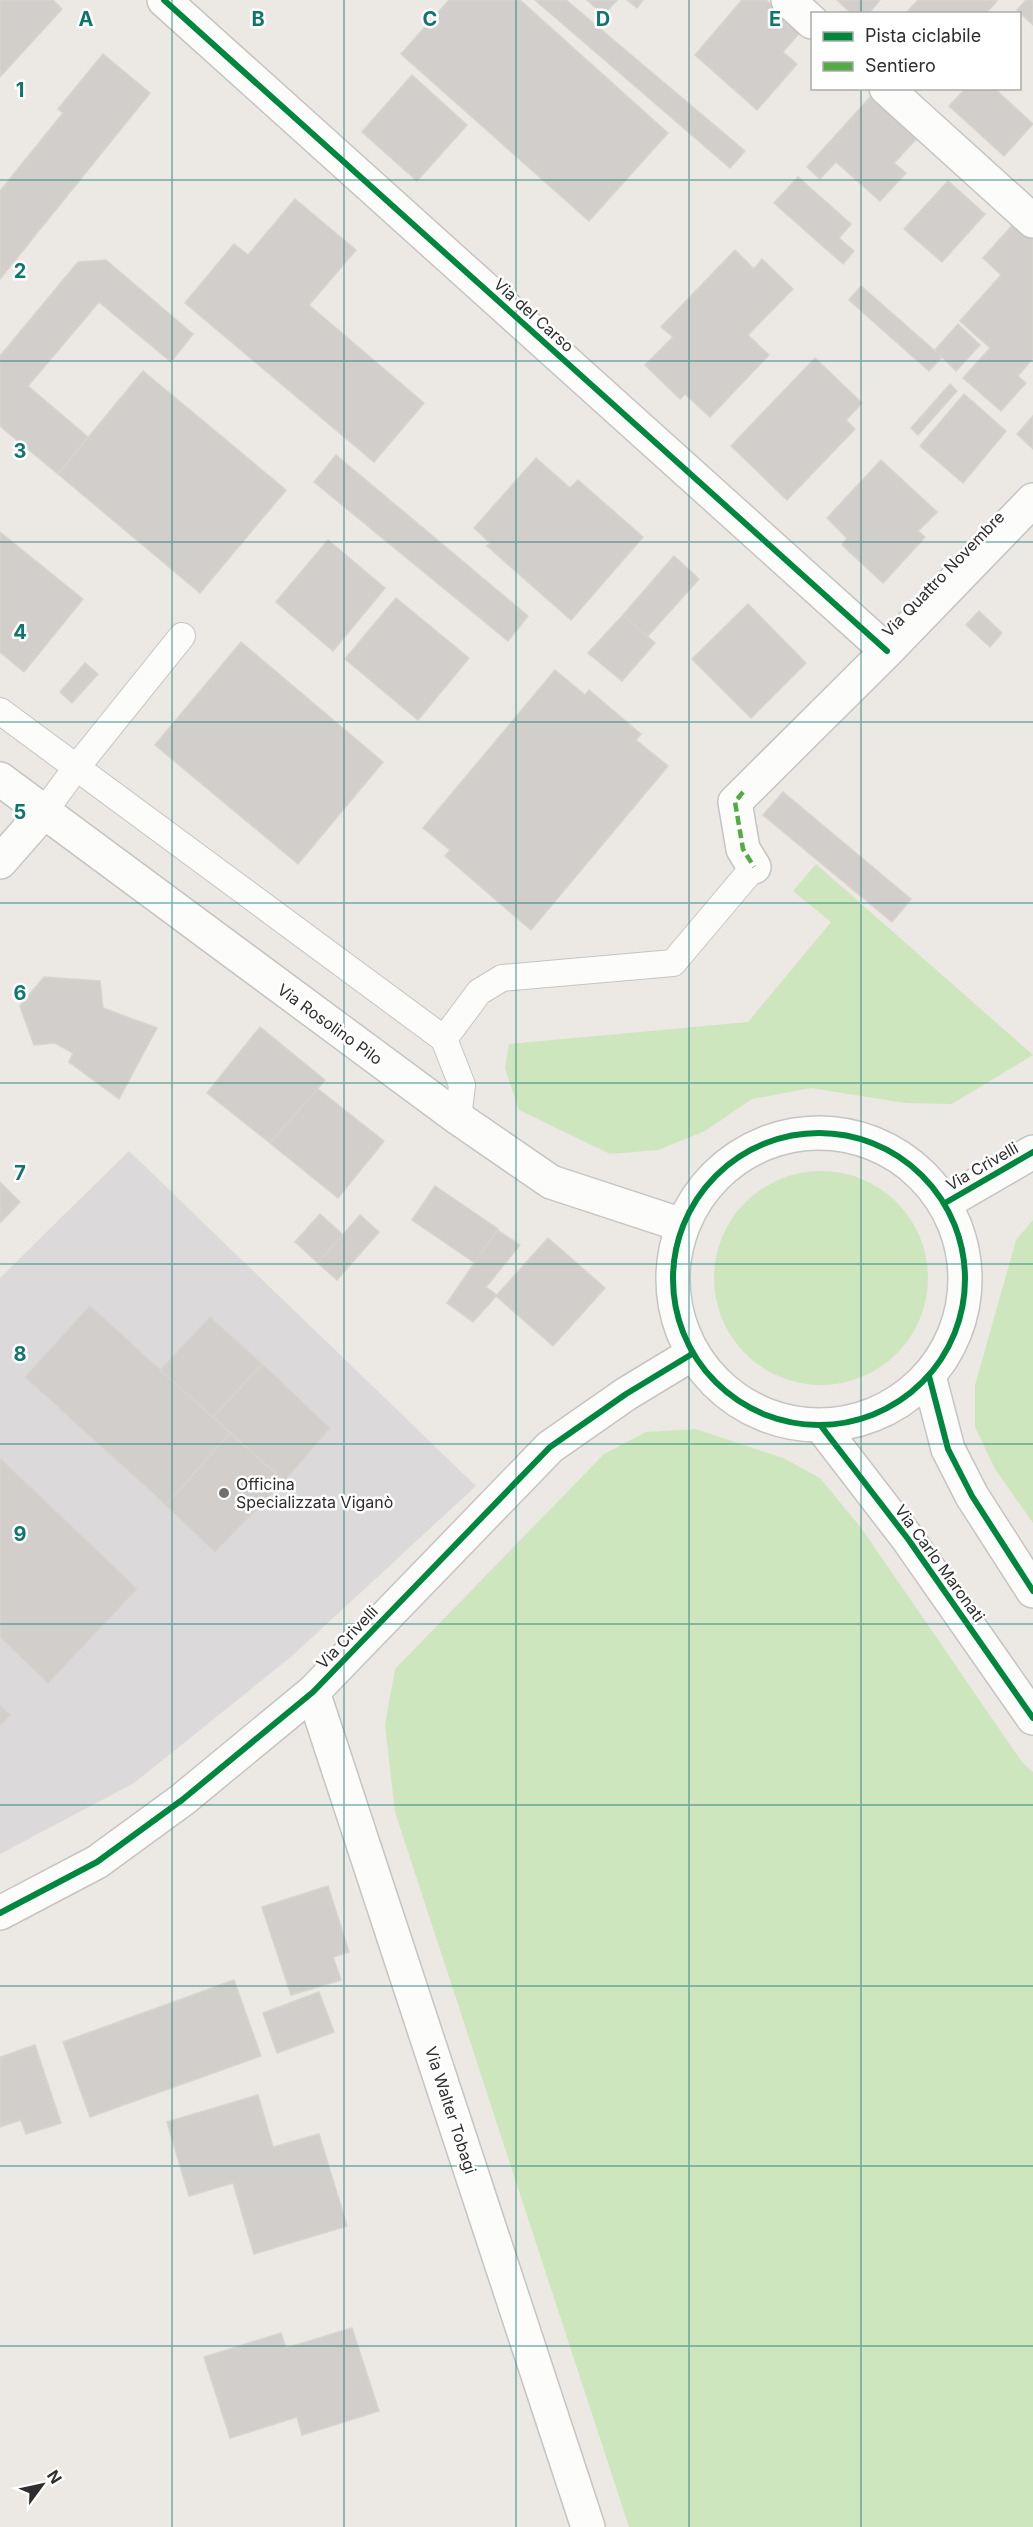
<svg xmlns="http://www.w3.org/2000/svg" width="1033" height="2527" font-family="Inter,sans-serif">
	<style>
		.industrial { fill: #dcd9db }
		.green { fill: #cee6be }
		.building { fill: #d1cecb; stroke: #d7d4d0; stroke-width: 1.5 }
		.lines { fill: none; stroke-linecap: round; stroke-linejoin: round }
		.lane-casing { stroke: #c5c4c5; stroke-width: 28 }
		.street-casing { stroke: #c5c4c5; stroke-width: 36 }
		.secondary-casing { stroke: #c5c4c5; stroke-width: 36 }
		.lane { stroke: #fcfcfb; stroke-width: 26 }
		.street { stroke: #fcfcfb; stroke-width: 33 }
		.secondary { stroke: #fcfcfb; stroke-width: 33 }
		.quiet { stroke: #54ab44; stroke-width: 4.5; stroke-dasharray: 9 4.5; stroke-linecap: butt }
		.cycleway-casing { stroke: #fff; stroke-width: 10 }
		.cycleway { stroke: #00873e; stroke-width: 6 }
		.grid { fill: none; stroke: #0f766e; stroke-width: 1.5; stroke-opacity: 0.55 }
		.poi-dot { fill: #706f6e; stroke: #fff; stroke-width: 2 }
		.labels { text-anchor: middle; stroke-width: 5; stroke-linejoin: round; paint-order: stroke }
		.street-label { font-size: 16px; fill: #2e2e2e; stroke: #fff }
		.poi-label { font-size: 16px; fill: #2e2e2e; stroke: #fff; text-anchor: start }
		.grid-label { font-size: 20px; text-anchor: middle; font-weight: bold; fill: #0f766e; stroke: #fff; stroke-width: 5; stroke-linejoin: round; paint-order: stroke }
	</style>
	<rect width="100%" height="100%" fill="#ece8e4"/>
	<path class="industrial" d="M129,1151L476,1486L292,1656L134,1783L0,1854V1278Z"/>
	<g class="green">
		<path d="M816,864L1033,1055L952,1104L905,1103L811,1088L752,1099L705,1131L658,1150L610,1154L519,1110L505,1068L509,1044L748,1022L831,922L793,891Z"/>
		<circle cx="821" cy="1278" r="107"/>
		<path d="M1033,1220V1523L995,1469L975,1427V1385L1016,1240Z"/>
		<path d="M696,1429L783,1458L820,1478L862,1529L1022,1762L1033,1772V2527H629L395,1812L385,1725L395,1669L604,1454L646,1432Z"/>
	</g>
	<g class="building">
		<path d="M0,0H53L62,9L0,77Z"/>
		<path d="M449,0H520L668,133L589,221L401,54Z"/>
		<path d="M535,0H566L745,151L730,168Z"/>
		<path d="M587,0H617L604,15Z"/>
		<path d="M627,0H643L637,8Z"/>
		<path d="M742,0H766L801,31L783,52L797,64L757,110L695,55Z"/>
		<path d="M837,0H880L868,14H852Z"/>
		<path d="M918,0H997V1L985,14H905Z"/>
		<path d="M1026,0H1033V25L1017,10Z"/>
		<path d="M103,54L150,93L0,279V191L63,113L58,109Z"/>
		<path d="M412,75L467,125L417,181L362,132Z"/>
		<path d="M966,88H994L1033,124L1004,156L949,106Z"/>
		<path d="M872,95L919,136L894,163L906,173L880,201L836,162L820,179L807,167Z"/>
		<path d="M798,177L851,224L839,238L854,251L843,264L774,203Z"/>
		<path d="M948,181L985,214L942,262L904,229Z"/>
		<path d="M295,199L356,250L309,305L424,403L374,462L185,303L234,244L248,255Z"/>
		<path d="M1015,222L1033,238V358L1018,376L1026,383L1001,411L963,378L990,348L960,321L1001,275L983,258Z"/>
		<path d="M735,250L754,269L762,259L793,289L748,335L769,355L710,417L685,394L680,399L645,365L673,337L661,327Z"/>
		<path d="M106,260L193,334L171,362L99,302L28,386L88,437L58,474L0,426V356L78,262Z"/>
		<path d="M861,286L942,357L929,371L849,300Z"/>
		<path d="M958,324L980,345L956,371L935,350Z"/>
		<path d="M815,358L862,403L846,420L855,429L787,500L731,446Z"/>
		<path d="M143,371L286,490L200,593L58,474Z"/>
		<path d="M950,384L957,391L918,435L911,428Z"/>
		<path d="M964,394L1006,431L963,483L920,446Z"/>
		<path d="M1033,416V449L1017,434Z"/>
		<path d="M336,455L528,616L508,641L314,482Z"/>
		<path d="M536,458L570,488L578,480L643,537L571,620L487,546L490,543L474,528Z"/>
		<path d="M881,460L937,512L918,531L925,537L883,583L842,545L847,538L827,518Z"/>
		<path d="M0,532L83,599L24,672L0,652Z"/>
		<path d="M328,540L385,588L333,651L276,602Z"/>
		<path d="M674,556L699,579L647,637L623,615Z"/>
		<path d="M396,598L469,658L418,720L345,659Z"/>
		<path d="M748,604L806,663L751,718L692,659Z"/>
		<path d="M979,611L1002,633L990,647L966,625Z"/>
		<path d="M623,615L655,643L622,681L588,653Z"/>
		<path d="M241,642L383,762L298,864L155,745Z"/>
		<path d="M85,663L98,674L72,703L60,692Z"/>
		<path d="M555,670L585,695L589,690L641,734L636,740L668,766L531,930L445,856L450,850L423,828Z"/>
		<path d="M783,792L911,899L892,922L763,815Z"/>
		<path d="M44,977L100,981L103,1008L157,1028L119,1099L69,1062L73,1053L55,1043L34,1045L20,1006Z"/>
		<path d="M260,1027L325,1080L270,1143L207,1093Z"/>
		<path d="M318,1089L384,1141L338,1198L270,1143Z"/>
		<path d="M0,1182L20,1202L0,1223Z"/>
		<path d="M435,1186L498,1229L475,1263L412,1220Z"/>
		<path d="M320,1214L343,1235L318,1263L295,1242Z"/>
		<path d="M360,1215L379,1232L337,1280L318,1263Z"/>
		<path d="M497,1230L520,1245L486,1287L497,1295L473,1322L447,1303Z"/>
		<path d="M548,1238L605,1288L553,1346L496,1296Z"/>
		<path d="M90,1306L230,1433L166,1505L25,1377Z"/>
		<path d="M210,1317L262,1364L213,1417L160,1370Z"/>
		<path d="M262,1364L330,1428L284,1481L213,1417Z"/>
		<path d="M230,1433L284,1481L215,1552L166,1505Z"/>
		<path d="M0,1458L137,1589L48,1683L0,1637Z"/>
		<path d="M0,1705L10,1715L0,1725Z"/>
		<path d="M328,1886L349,1952L333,1957L341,1980L291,1995L262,1907Z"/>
		<path d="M234,1980L261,2056L90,2117L63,2042Z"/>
		<path d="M319,1992L334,2032L277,2053L263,2013Z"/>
		<path d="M35,2045L61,2123L26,2134L21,2120L0,2127V2057Z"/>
		<path d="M258,2095L273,2147L319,2134L347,2226L254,2254L233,2183L189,2196L167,2122Z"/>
		<path d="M352,2328L379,2411L302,2435L297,2417L230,2438L204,2357L281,2333L286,2348Z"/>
	</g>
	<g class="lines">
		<defs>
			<g id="lane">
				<path d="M0,711L444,1039"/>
				<path d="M43,813L76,768L182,636"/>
				<path d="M458,1118L462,1085L444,1039L479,992L502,978L673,963L754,867"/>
			</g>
			<g id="street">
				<path d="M164,0L887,651"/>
				<path d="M788,0L812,22"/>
				<path d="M886,88L1033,221"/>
				<path d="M0,779L458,1118L551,1182L682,1225"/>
				<path d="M0,862L43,813"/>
				<path d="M754,867L743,849L735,802L887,651L1033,500"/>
				<path d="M313,1692L588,2527"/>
			</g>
			<g id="secondary">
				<circle cx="819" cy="1279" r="146"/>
				<path d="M945,1203L1033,1152"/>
				<path d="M929,1376L948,1449L972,1496L1033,1591"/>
				<path d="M821,1426L908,1539L1033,1718"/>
				<path d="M0,1913L97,1862L182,1800L313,1692L550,1447L626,1394L692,1354"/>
			</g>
		</defs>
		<use href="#lane" class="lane-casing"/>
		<use href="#street" class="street-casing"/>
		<use href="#secondary" class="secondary-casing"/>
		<use href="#lane" class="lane"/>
		<use href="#street" class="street"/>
		<use href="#secondary" class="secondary"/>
		<path class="quiet" d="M743,792L735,802L743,849L754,867"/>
		<defs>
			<g id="cycleway">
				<path d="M164,0L887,651"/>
				<circle cx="819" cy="1279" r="146"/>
				<path d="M945,1203L1033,1152"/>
				<path d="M929,1376L948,1449L972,1496L1033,1591"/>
				<path d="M821,1426L908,1539L1033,1718"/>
				<path d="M0,1913L97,1862L182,1800L313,1692L550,1447L626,1394L692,1354"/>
			</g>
		</defs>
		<use href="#cycleway" class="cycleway-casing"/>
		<use href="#cycleway" class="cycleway"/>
	</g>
	<path class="grid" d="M172,0V2527M344,0V2527M516,0V2527M689,0V2527M861,0V14M861,88V2527M0,180H1033M0,361H1033M0,542H1033M0,722H1033M0,903H1033M0,1083H1033M0,1264H1033M0,1444H1033M0,1624H1033M0,1805H1033M0,1986H1033M0,2166H1033M0,2346H1033"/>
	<circle class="poi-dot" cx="224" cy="1493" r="6"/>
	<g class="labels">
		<g class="street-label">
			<text transform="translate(534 315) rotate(42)" y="6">Via del Carso</text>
			<text transform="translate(943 574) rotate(-46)" y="6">Via Quattro Novembre</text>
			<text transform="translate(330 1024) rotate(36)" y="6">Via Rosolino Pilo</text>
			<text transform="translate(982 1166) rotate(-30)" y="6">Via Crivelli</text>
			<text transform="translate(940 1563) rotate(54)" y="6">Via Carlo Maronati</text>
			<text transform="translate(347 1637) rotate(-46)" y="6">Via Crivelli</text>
			<text transform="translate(451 2110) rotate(72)" y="6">Via Walter Tobagi</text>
		</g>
		<g class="poi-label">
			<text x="236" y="1490">Officina<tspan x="236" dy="18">Specializzata Viganò</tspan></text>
		</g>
	</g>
	<g class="grid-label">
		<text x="86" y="26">A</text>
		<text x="258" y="26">B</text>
		<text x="430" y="26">C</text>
		<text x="603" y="26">D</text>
		<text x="775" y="26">E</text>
		<text x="20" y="97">1</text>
		<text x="20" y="278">2</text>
		<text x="20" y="458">3</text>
		<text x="20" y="639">4</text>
		<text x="20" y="819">5</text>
		<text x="20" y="1000">6</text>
		<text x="20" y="1180">7</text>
		<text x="20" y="1361">8</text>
		<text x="20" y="1541">9</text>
	</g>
	<rect x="811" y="12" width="210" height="78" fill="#ffffff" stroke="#ababab" stroke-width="1.5"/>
	<rect x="823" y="32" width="30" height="9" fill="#00873e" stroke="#ababab" stroke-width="1.5"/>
	<text x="865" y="42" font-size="18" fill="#2e2e2e">Pista ciclabile</text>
	<rect x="823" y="62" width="30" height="9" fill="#54ab44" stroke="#ababab" stroke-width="1.5"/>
	<text x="865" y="72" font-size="18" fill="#2e2e2e">Sentiero</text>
	<g transform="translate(42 2485) rotate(57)" stroke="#ffffff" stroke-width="4.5" paint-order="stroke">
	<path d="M0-4.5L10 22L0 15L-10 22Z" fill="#2e2e2e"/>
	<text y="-9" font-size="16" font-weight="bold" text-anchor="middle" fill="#2e2e2e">N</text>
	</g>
</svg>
